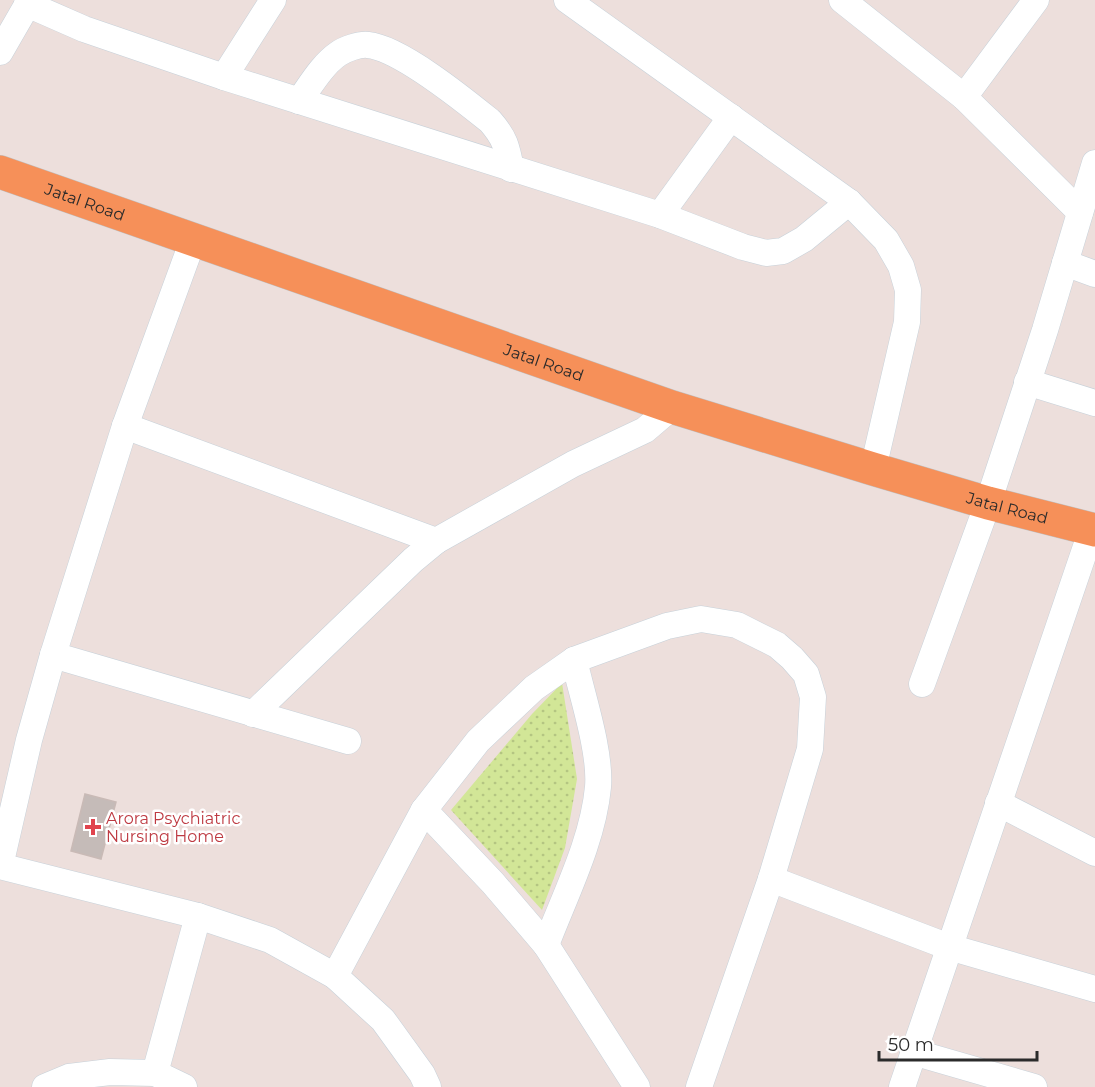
<svg xmlns="http://www.w3.org/2000/svg" width="1095" height="1087" font-family="Montserrat,sans-serif">
	<style>
		.park { fill: url(#park-dots) }
		.building { fill: #c5bbb8; stroke: #c9bab6; stroke-width: 1.5 }
		.lines { fill: none; stroke-linecap: round; stroke-linejoin: round }
		.minor-casing { stroke: #c7d1d9; stroke-width: 27 }
		.major-casing { stroke: #bfbfbf; stroke-width: 34 }
		.minor { stroke: #fff; stroke-width: 26 }
		.major { stroke: #f69059; stroke-width: 33 }
		.health-dot { fill: #e0444e; stroke: #fff; stroke-width: 2 }
		.labels { text-anchor: middle; stroke-width: 5; stroke-linejoin: round; paint-order: stroke }
		.street-label { font-size: 16px; fill: #2b2b2b; stroke: #fff }
		.health-label { font-size: 16px; fill: #be3a42; stroke: #fff; text-anchor: start }
	</style>
	<defs>
		<pattern id="park-dots" width="8" height="8" patternUnits="userSpaceOnUse" patternTransform="scale(1.5)"><rect width="8" height="8" fill="#d2e697"/><path d="M2 2h.1M6 6h.1" fill="none" stroke="#b4c582" stroke-width="1.8" stroke-linecap="round"/></pattern>
	</defs>
	<rect width="100%" height="100%" fill="#eddfdc"/>
	<path class="park" d="M562,683L577,779L565,848L542,910L451,810L532,714Z"/>
	<path class="building" d="M85,794L116,802L101,859L71,851Z"/>
	<g class="lines">
		<defs>
			<g id="minor">
				<path d="M567,0L849,202L886,240L901,266L908,290L907,322L873,469"/>
				<path d="M842,0L964,97L1080,212"/>
				<path d="M27,4L84,29L224,77L660,215L743,247L766,253L783,251L804,239L849,202"/>
				<path d="M0,52L30,0"/>
				<path d="M224,77L273,0"/>
				<path d="M964,97L1036,0"/>
				<path d="M299,101C310,86 322,65 338,54C345,49 359,44 368,45C400,48 464,100 490,121C505,138 507,147 511,169"/>
				<path d="M660,215L731,117"/>
				<path d="M1065,263L1095,274"/>
				<path d="M1027,382L1095,403"/>
				<path d="M125,426L436,541L573,464L645,430L672,407"/>
				<path d="M53,655L348,741"/>
				<path d="M922,684L988,503L1045,330L1095,163"/>
				<path d="M253,714L413,560L436,541"/>
				<path d="M998,803L1095,853"/>
				<path d="M424,810L493,883L546,945L637,1087"/>
				<path d="M0,866L29,740L53,655L125,426L193,240"/>
				<path d="M0,866L198,916L270,940L335,976L383,1020L422,1074L428,1087"/>
				<path d="M771,879L949,947L1095,989"/>
				<path d="M546,945C565,895 593,841 598,787C601,752 582,695 574,660"/>
				<path d="M335,976L424,810L478,741L534,688L574,660L667,626L701,619L737,625L777,645L792,658L806,674L813,697L810,749L771,879L699,1087"/>
				<path d="M913,1052L1034,1087"/>
				<path d="M155,1073L198,916"/>
				<path d="M45,1087L69,1077L110,1072L155,1073L184,1087"/>
				<path d="M902,1087L1092,529"/>
			</g>
			<g id="major">
				<path id="s1" d="M0,172L672,407L873,469L988,503L1095,530"/>
			</g>
		</defs>
		<use href="#minor" class="minor-casing"/>
		<use href="#major" class="major-casing"/>
		<use href="#minor" class="minor"/>
		<use href="#major" class="major"/>
	</g>
	<path class="health-dot" d="M90 818h6v6h6v6h-6v6h-6v-6h-6v-6h6z"/>
	<g class="labels">
		<g class="street-label">
			<text dy="6" stroke="none"><textPath href="#s1" startOffset="90">Jatal Road</textPath></text>
			<text dy="6" stroke="none"><textPath href="#s1" startOffset="576">Jatal Road</textPath></text>
			<text dy="6" stroke="none"><textPath href="#s1" startOffset="1062">Jatal Road</textPath></text>
		</g>
		<g class="health-label">
			<text x="106" y="824">Arora Psychiatric<tspan x="106" dy="18">Nursing Home</tspan></text>
		</g>
	</g>
	<path d="M879 1051v9h158v-9" fill="none" stroke="#2b2b2b" stroke-width="3"/>
	<text x="888" y="1051" font-size="18" fill="#2b2b2b" stroke="#ffffff" stroke-width="4.5" paint-order="stroke">50 m</text>
</svg>
